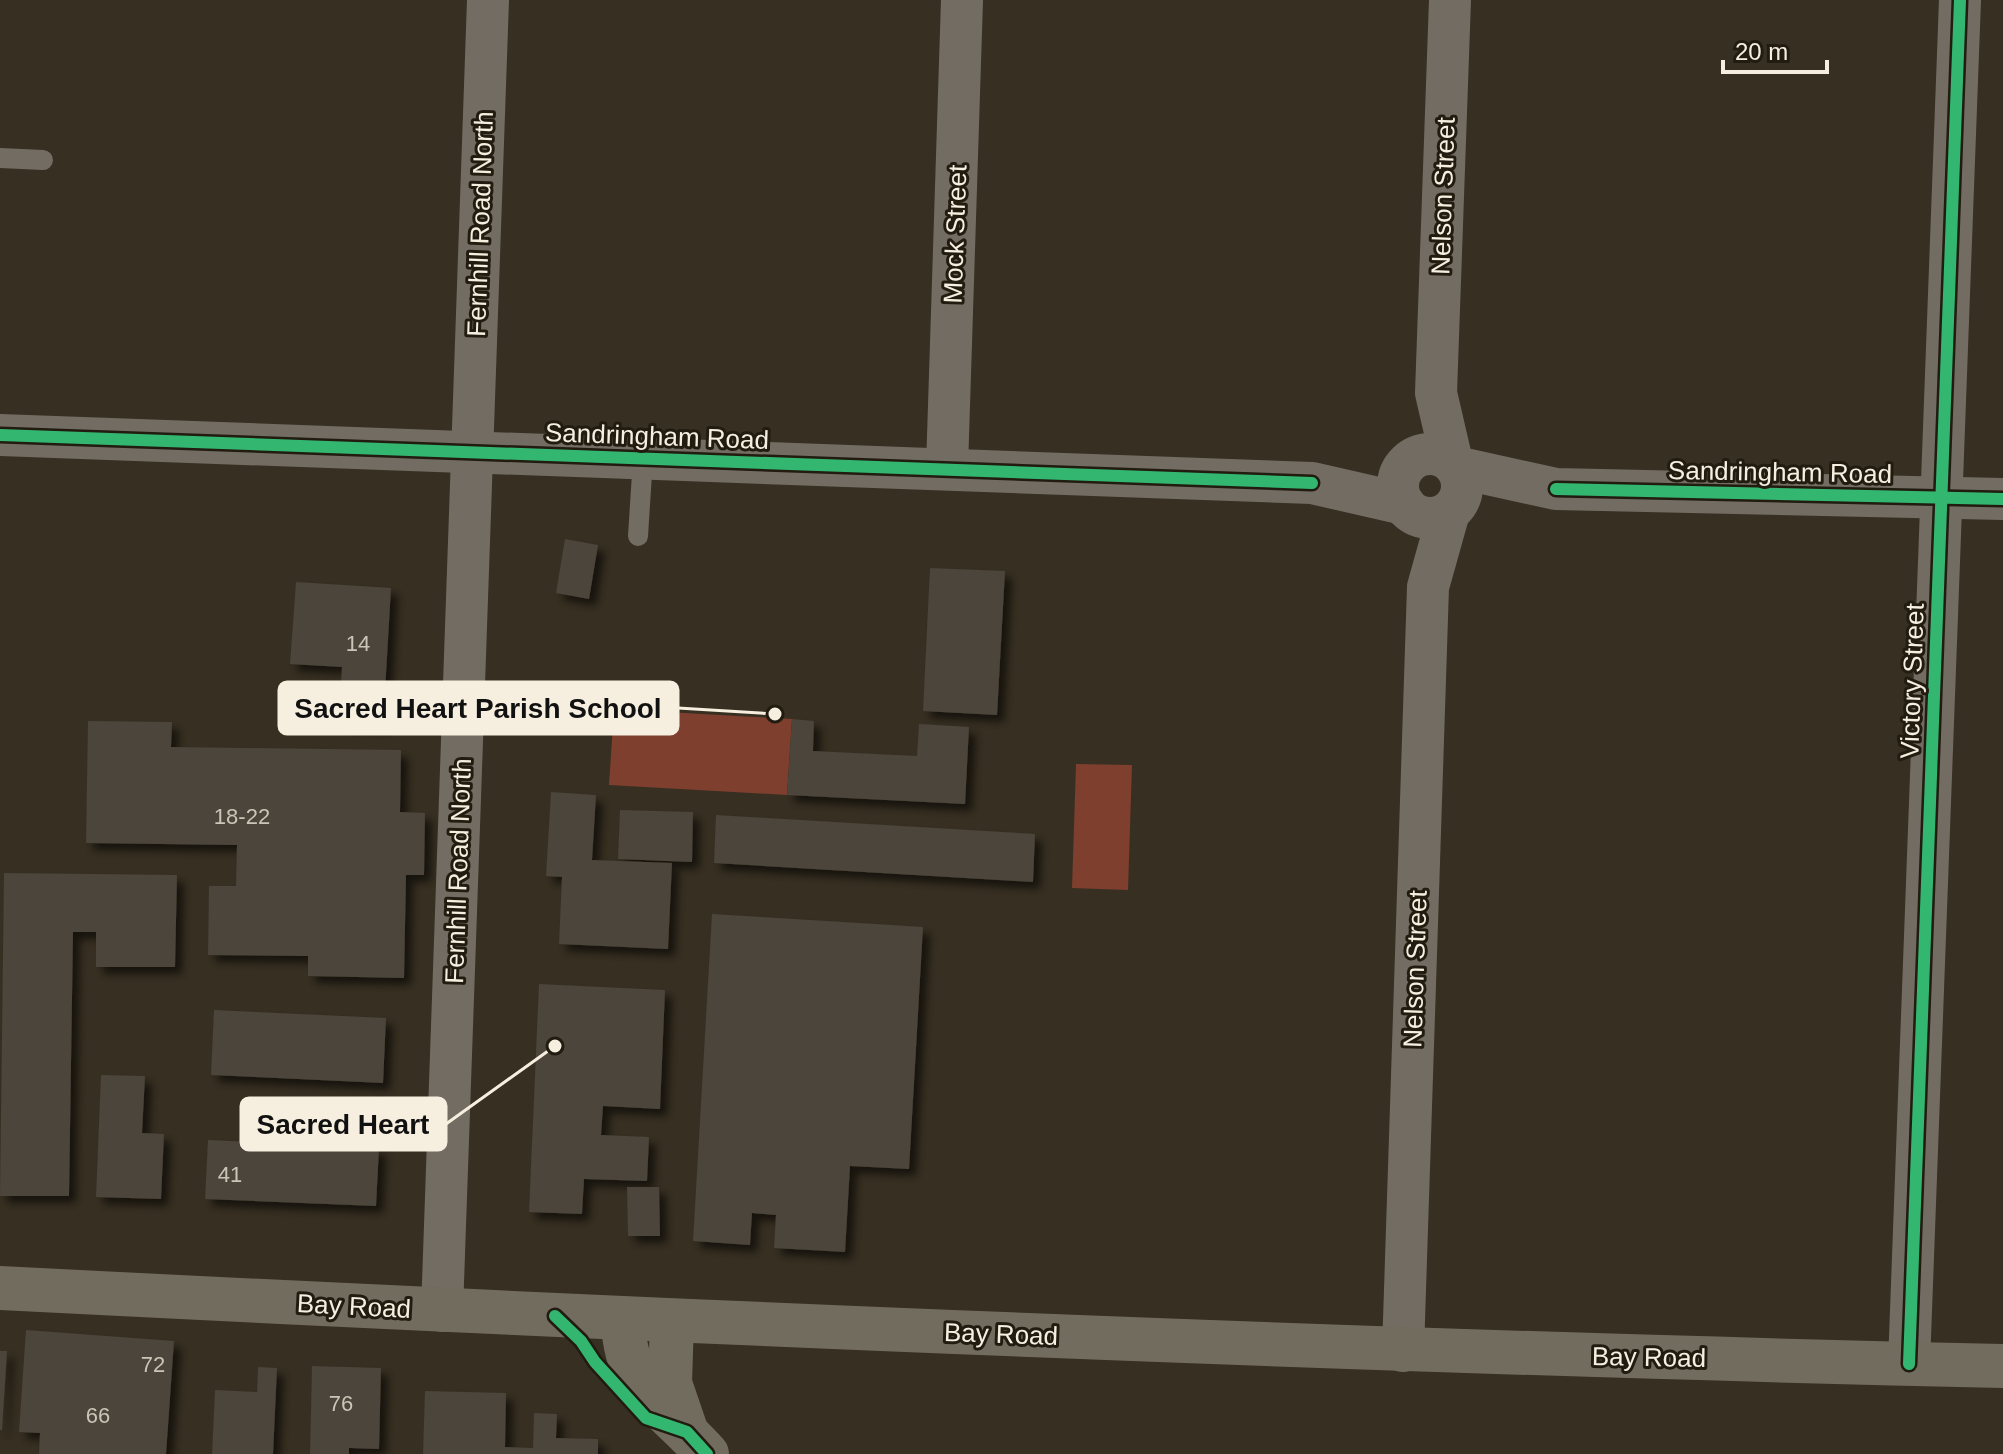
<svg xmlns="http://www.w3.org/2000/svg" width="2003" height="1454" font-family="Arial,sans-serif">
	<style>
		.green { fill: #7e3f2f }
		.building { fill: #4c443a; filter: url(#shadow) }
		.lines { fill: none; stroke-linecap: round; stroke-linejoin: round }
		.lane { stroke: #726c62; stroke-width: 20 }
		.street { stroke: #726c62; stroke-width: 42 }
		.secondary { stroke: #726c5f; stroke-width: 44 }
		.cycleway-casing { stroke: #211b10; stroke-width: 17 }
		.cycleway { stroke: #33b770; stroke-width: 12 }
		.labels { text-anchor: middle; stroke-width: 6; stroke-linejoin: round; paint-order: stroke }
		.number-label { font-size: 22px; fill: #ccc4b6 }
		.street-label { font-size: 26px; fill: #f6eedf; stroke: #211b10 }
		.leader { fill: none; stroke: #f6eedf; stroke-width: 3 }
		.callout-dot { fill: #f6eedf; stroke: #211b10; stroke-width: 3 }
		.callout { fill: #f6eedf; stroke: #f6eedf; stroke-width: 3 }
		.callout-label { font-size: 28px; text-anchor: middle; font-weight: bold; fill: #111 }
	</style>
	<defs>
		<filter id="shadow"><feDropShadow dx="7" dy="7" stdDeviation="4" flood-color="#0009"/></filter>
	</defs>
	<rect width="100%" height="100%" fill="#372f21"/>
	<g class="green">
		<path d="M614,709L792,719L787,795L609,785Z"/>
		<path d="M1076,764L1132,765L1128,890L1072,888Z"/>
	</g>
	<g class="building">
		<path d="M565,539L598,545L589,599L556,593Z"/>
		<path d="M930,568L1005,571L997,715L923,711Z"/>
		<path d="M296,582L391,588L383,725L339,722L342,667L290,664Z"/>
		<path d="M792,719L814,721L813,751L917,756L919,724L969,727L965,804L787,795Z"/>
		<path d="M88,721L172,722L171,747L401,750L400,812L425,813L424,875H406L404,978L308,976V956L208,955L209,886H236L237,845L86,843Z"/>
		<path d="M551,792L596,795L592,860L672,863L668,949L559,944L562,877L546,876Z"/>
		<path d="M620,810L693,812L692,862L618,859Z"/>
		<path d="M716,815L1035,834L1033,882L714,863Z"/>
		<path d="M4,873L177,875L175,967H96V932H73L69,1196H0Z"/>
		<path d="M712,914L923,927L909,1169L850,1166L845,1252L774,1248L776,1215L752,1213L750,1245L693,1241Z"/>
		<path d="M539,984L665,990L660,1109L603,1106L601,1135L649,1137L647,1181L584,1179L582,1214L529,1212Z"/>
		<path d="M214,1010L386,1018L383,1083L211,1075Z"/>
		<path d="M101,1075L145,1076L142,1133L164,1134L161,1199L96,1197Z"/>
		<path d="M208,1140L379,1148L376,1206L205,1199Z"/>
		<path d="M627,1187H659L660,1236H628Z"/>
		<path d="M26,1330L174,1341L166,1454H39L40,1433L19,1432Z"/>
		<path d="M0,1351H7L2,1430H0Z"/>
		<path d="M312,1366L381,1368L379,1449L349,1448V1454H310Z"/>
		<path d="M258,1367L277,1368L273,1454H212L215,1390L257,1392Z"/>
		<path d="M425,1391L506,1393L505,1447L533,1448L534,1413L557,1414L556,1438L598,1439V1454H423Z"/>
	</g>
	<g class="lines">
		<g class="lane">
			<path d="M0,158L43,160"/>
			<path d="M638,536L643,458"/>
		</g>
		<g class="street">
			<path d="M1450,0L1436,393L1452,462"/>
			<path d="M0,435L1312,483L1404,504"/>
			<circle cx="1430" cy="486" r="32"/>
			<path d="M1456,467L1556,489L2003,499"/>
			<path d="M947,468L962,0"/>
			<path d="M442,1311L488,0"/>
			<path d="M1403,1351L1428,587L1449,512"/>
			<path d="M1909,1364L1960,0"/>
		</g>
		<g class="secondary">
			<path d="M0,1288C667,1322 1335,1351 2003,1366"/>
			<path d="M623,1319C624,1389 665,1407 707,1454"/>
			<path d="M672,1321L670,1383L686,1430"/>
		</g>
		<defs>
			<g id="cycleway">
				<path d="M0,435L1312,483"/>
				<path d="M1556,489L2003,499"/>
				<path d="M555,1316L581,1341L595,1362L646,1418L687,1432L707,1454"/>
				<path d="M1909,1364L1960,0"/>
			</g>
		</defs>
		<use href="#cycleway" class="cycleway-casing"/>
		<use href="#cycleway" class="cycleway"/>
	</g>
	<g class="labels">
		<g class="number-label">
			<text x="358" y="651">14</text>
			<text x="242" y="824">18-22</text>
			<text x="230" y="1182">41</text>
			<text x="153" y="1372">72</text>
			<text x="341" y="1411">76</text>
			<text x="98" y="1423">66</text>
		</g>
		<g class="street-label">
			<text transform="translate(1443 196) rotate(-88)" y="9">Nelson Street</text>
			<text transform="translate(480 224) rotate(-88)" y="9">Fernhill Road North</text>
			<text transform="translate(955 234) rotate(-88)" y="9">Mock Street</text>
			<text transform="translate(657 436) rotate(2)" y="9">Sandringham Road</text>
			<text transform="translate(1780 472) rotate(1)" y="9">Sandringham Road</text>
			<text transform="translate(1912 681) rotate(-88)" y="9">Victory Street</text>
			<text transform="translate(458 871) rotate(-88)" y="9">Fernhill Road North</text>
			<text transform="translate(1415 969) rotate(-88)" y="9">Nelson Street</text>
			<text transform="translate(354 1306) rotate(3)" y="9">Bay Road</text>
			<text transform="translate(1001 1334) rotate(2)" y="9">Bay Road</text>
			<text transform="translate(1649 1357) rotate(1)" y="9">Bay Road</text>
		</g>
	</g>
	<path class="leader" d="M775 714L678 708M555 1046L446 1124"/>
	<g class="callout-dot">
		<circle cx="775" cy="714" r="8"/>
		<circle cx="555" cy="1046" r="8"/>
	</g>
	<g class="callout">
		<rect x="279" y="682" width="399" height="52" rx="8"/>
		<rect x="241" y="1098" width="205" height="52" rx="8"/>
	</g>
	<g class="callout-label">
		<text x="478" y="718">Sacred Heart Parish School</text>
		<text x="343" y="1134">Sacred Heart</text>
	</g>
	<path d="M1723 60v12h104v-12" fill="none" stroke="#f6eedf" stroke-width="4"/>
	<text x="1735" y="60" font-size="24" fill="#f6eedf" stroke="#211b10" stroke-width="6" paint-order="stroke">20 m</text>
</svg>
